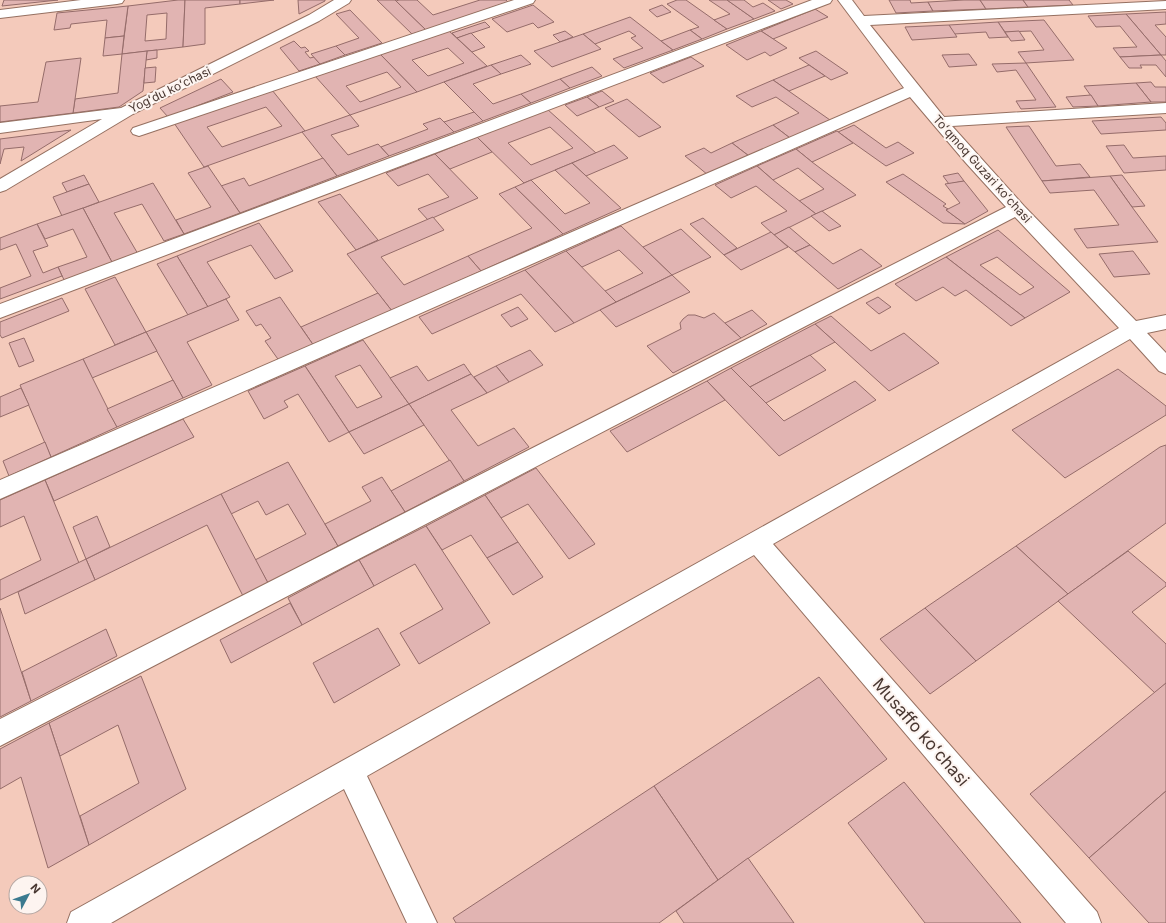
<svg xmlns="http://www.w3.org/2000/svg" width="1166" height="923" font-family="Inter,sans-serif">
	<style>
		.building { fill: #e1b4b2; stroke: #956c6a; fill-rule: evenodd }
		.lines { fill: none; stroke-linecap: round; stroke-linejoin: round }
		.minor-casing { stroke: #957061; stroke-width: 2 }
		.minor { fill: #fff; fill-rule: evenodd }
		.labels { text-anchor: middle; stroke-width: 4; stroke-linejoin: round; paint-order: stroke }
		.far-street-label { font-size: 12px; fill: #483731; stroke: #fdf4f0 }
		.near-street-label { font-size: 17px; fill: #483731; stroke: #fdf4f0 }
	</style>
	<rect width="100%" height="100%" fill="#f4cabb"/>
	<g class="building">
		<path d="M4,0H58L2,6Z"/>
		<path d="M178,0H185L183,47L122,54L128,6ZM167,13L166,39L145,41L147,15Z"/>
		<path d="M185,0H240V4L205,8V44L183,47Z"/>
		<path d="M240,0H274L240,4Z"/>
		<path d="M298,0H325V1L299,14Z"/>
		<path d="M377,0H395L426,30L412,34Z"/>
		<path d="M399,0H417L433,15L480,0H506L508,2L426,30L396,1Z"/>
		<path d="M677,0H686L727,29L702,39L690,30L699,27L667,4Z"/>
		<path d="M709,0H727L754,19L727,29L714,20L730,14Z"/>
		<path d="M727,0H744L753,7L763,3L775,11L754,19Z"/>
		<path d="M768,0H786L793,4L781,9Z"/>
		<path d="M889,0H910L911,3L928,2L933,11L896,13Z"/>
		<path d="M964,0H980L986,9L933,11L928,2Z"/>
		<path d="M980,0H1023L1028,7L986,9Z"/>
		<path d="M1023,0H1069L1073,5L1028,7Z"/>
		<path d="M533,5L554,22L538,28L533,23L507,32L492,19Z"/>
		<path d="M662,5L671,12L657,17L649,10Z"/>
		<path d="M128,6L124,36L105,38L107,20L71,24L70,28L54,30L57,13Z"/>
		<path d="M815,9L828,17L773,39L761,31Z"/>
		<path d="M350,10L382,43L345,55L336,46L359,38L336,14Z"/>
		<path d="M1166,12V24L1155,25L1166,37V55H1161L1126,14Z"/>
		<path d="M1126,14L1161,55L1120,57L1113,48L1137,47L1120,26L1096,27L1088,16Z"/>
		<path d="M630,17L661,41L673,50L624,68L613,59L643,48L631,38L636,36L629,31L595,44L583,34Z"/>
		<path d="M1044,20L1074,60L1026,63L1018,52L1044,50L1031,31L1005,32L998,22Z"/>
		<path d="M485,22L490,27L457,38L452,33Z"/>
		<path d="M998,22L1008,37L989,38L986,32L954,34L949,25Z"/>
		<path d="M949,25L957,37L912,40L905,27Z"/>
		<path d="M690,30L702,39L673,50L661,41Z"/>
		<path d="M449,31L487,66L417,92L380,54ZM448,48L464,63L428,76L412,60Z"/>
		<path d="M565,31L573,37L560,42L553,35Z"/>
		<path d="M761,31L787,48L770,56L765,52L747,60L726,45Z"/>
		<path d="M1019,31L1025,40L1011,41L1005,32Z"/>
		<path d="M471,33L485,47L472,52L457,38Z"/>
		<path d="M583,34L601,49L552,67L534,51Z"/>
		<path d="M124,36L122,54L103,56L105,38Z"/>
		<path d="M294,41L301,48L305,47L309,51L305,52L310,58L314,57L320,64L299,71L280,48Z"/>
		<path d="M336,46L345,55L320,64L311,54Z"/>
		<path d="M157,50V58L146,60L147,51Z"/>
		<path d="M147,51L143,91L119,107L73,113L75,99L118,93L122,54Z"/>
		<path d="M816,51L848,73L831,80L799,58Z"/>
		<path d="M380,54L417,92L350,115L315,76ZM387,72L401,87L360,102L346,86Z"/>
		<path d="M969,54L977,65L949,67L942,55Z"/>
		<path d="M521,55L531,64L501,74L491,65Z"/>
		<path d="M1161,55L1166,61V77L1156,65H1140L1142,68H1129L1120,57Z"/>
		<path d="M691,57L704,66L663,83L650,73Z"/>
		<path d="M81,58L73,113L0,122V106L38,102L46,62Z"/>
		<path d="M1026,63L1056,107L1021,109L1016,101L1036,100L1016,70L997,72L992,64Z"/>
		<path d="M491,65L501,74L473,84L493,104L521,94L531,103L483,121L444,82Z"/>
		<path d="M809,65L825,76L789,91L773,80Z"/>
		<path d="M156,67L155,82L144,83L145,68Z"/>
		<path d="M592,67L602,76L570,88L560,79Z"/>
		<path d="M221,79L233,92L168,117L160,108Z"/>
		<path d="M560,79L570,88L531,103L521,94Z"/>
		<path d="M773,80L830,120L790,138L773,125L799,113L776,97L752,107L736,96Z"/>
		<path d="M1151,82L1155,87H1166V102H1151L1136,83Z"/>
		<path d="M1136,83L1151,102L1098,106L1084,86Z"/>
		<path d="M272,90L305,131L204,167L174,123ZM266,107L282,126L222,147L207,127Z"/>
		<path d="M602,91L614,101L599,107L587,97Z"/>
		<path d="M1091,95L1098,106L1073,107L1066,97Z"/>
		<path d="M587,97L599,107L577,116L565,105Z"/>
		<path d="M627,99L661,127L639,137L605,108Z"/>
		<path d="M547,109L596,153L524,183L477,137ZM550,127L573,148L531,165L508,143Z"/>
		<path d="M474,112L483,121L454,132L444,122Z"/>
		<path d="M350,115L359,126L331,135L348,155L378,144L389,156L337,176L302,132Z"/>
		<path d="M1161,117L1166,123V130L1101,134L1092,121Z"/>
		<path d="M440,118L454,132L389,156L381,147L428,129L423,124Z"/>
		<path d="M773,125L790,138L749,156L732,143Z"/>
		<path d="M854,125L886,148L898,142L914,153L886,166L838,132Z"/>
		<path d="M1029,126L1056,166L1080,164L1090,177L1042,181L1006,127Z"/>
		<path d="M71,130L21,161L24,147L4,149L0,164V139Z"/>
		<path d="M837,131L853,143L812,162L796,149Z"/>
		<path d="M477,137L492,152L450,169L435,154Z"/>
		<path d="M732,143L749,156L708,175L685,156L704,148L711,153Z"/>
		<path d="M614,145L628,158L586,176L572,163Z"/>
		<path d="M1124,145L1133,158L1166,156V170L1124,173L1106,146Z"/>
		<path d="M796,149L812,162L856,195L816,214L799,201L824,189L798,168L773,180L757,166Z"/>
		<path d="M435,154L478,198L428,220L418,209L449,197L428,174L398,186L386,173Z"/>
		<path d="M323,158L337,176L240,213L221,186L244,178L249,186Z"/>
		<path d="M572,163L621,208L563,234L515,187L531,180L565,214L590,203L555,170Z"/>
		<path d="M208,166L240,213L184,234L176,220L211,207L188,173Z"/>
		<path d="M757,166L773,180L816,214L774,235L761,223L787,211L756,186L731,198L715,185Z"/>
		<path d="M958,173L964,181L949,184L943,176Z"/>
		<path d="M903,174L946,204L943,206L948,209L946,210L965,224L943,223L886,182Z"/>
		<path d="M84,175L89,184L67,192L62,183Z"/>
		<path d="M1122,175L1145,206L1132,207L1110,176Z"/>
		<path d="M1110,176L1132,207L1158,242L1087,248L1074,229L1119,225L1094,190L1050,193L1042,181Z"/>
		<path d="M964,181L988,211L965,224L946,210L960,203L945,184Z"/>
		<path d="M153,183L184,234L164,241L142,204L114,213L138,254L113,264L83,208Z"/>
		<path d="M89,184L99,202L62,216L53,197Z"/>
		<path d="M515,187L563,234L481,271L468,256L532,228L499,194Z"/>
		<path d="M340,194L378,240L356,250L318,202Z"/>
		<path d="M83,208L113,264L65,282L58,267L87,257L73,229L45,239L37,224Z"/>
		<path d="M822,211L841,226L829,231L811,216Z"/>
		<path d="M433,217L444,230L381,257L404,285L468,256L481,271L392,311L347,254Z"/>
		<path d="M703,218L737,248L724,255L690,224Z"/>
		<path d="M259,223L293,271L275,279L251,245L207,262L230,297L208,307L177,256Z"/>
		<path d="M37,224L48,246L33,251L43,273L58,267L62,276L0,299V288L31,276L16,244L0,250V238Z"/>
		<path d="M621,226L672,275L616,302L605,291L643,273L619,250L582,267L566,251Z"/>
		<path d="M789,227L810,245L795,252L774,235Z"/>
		<path d="M681,229L711,257L672,275L643,247Z"/>
		<path d="M998,230L1070,292L1025,318L946,257ZM997,257L1034,287L1020,295L980,265Z"/>
		<path d="M771,232L788,247L741,270L724,255Z"/>
		<path d="M810,245L833,264L861,249L882,266L838,289L795,252Z"/>
		<path d="M566,251L616,302L574,323L525,270Z"/>
		<path d="M1133,251L1150,274L1114,277L1099,254Z"/>
		<path d="M177,256L208,307L188,315L157,264Z"/>
		<path d="M946,257L1025,318L1011,326L966,290L955,296L943,287L916,301L895,284Z"/>
		<path d="M525,270L574,323L555,332L521,294L432,334L419,317Z"/>
		<path d="M672,275L690,292L616,327L600,310Z"/>
		<path d="M115,277L146,332L115,345L85,289Z"/>
		<path d="M378,293L392,311L314,346L301,327Z"/>
		<path d="M280,297L314,346L280,362L265,341L271,338L261,324L256,326L246,311Z"/>
		<path d="M878,297L891,307L879,314L866,303Z"/>
		<path d="M62,298L69,311L2,338L0,335V322Z"/>
		<path d="M226,299L239,320L187,342L212,385L183,398L146,332Z"/>
		<path d="M518,307L528,319L511,327L501,315Z"/>
		<path d="M752,310L767,324L741,338L725,323Z"/>
		<path d="M714,313L741,338L673,373L647,346L681,329L680,323L683,319L688,315H695L704,318Z"/>
		<path d="M831,316L871,351L904,333L939,363L889,391L815,324Z"/>
		<path d="M815,324L835,342L750,387L731,368Z"/>
		<path d="M146,332L157,351L92,378L83,359Z"/>
		<path d="M24,338L34,361L19,367L9,343Z"/>
		<path d="M363,340L409,404L349,432L305,366ZM360,365L382,397L357,408L335,376Z"/>
		<path d="M530,350L543,365L509,382L496,366Z"/>
		<path d="M810,355L826,370L766,403L750,387Z"/>
		<path d="M83,359L117,427L51,457L20,385Z"/>
		<path d="M464,364L471,374L409,404L390,378L417,366L428,381Z"/>
		<path d="M305,366L349,432L329,442L298,394L284,401L288,407L264,419L248,391Z"/>
		<path d="M496,366L509,382L487,393L474,377Z"/>
		<path d="M731,368L784,421L855,381L876,400L779,456L707,381Z"/>
		<path d="M1118,369L1166,406V415L1065,478L1012,430Z"/>
		<path d="M471,374L487,393L451,410L478,446L514,428L529,447L464,481L409,404Z"/>
		<path d="M173,380L183,398L117,427L107,409Z"/>
		<path d="M707,381L725,400L627,452L610,431Z"/>
		<path d="M21,388L29,405L0,417V397Z"/>
		<path d="M409,404L424,425L364,454L349,432Z"/>
		<path d="M183,419L194,437L54,501L45,480Z"/>
		<path d="M45,442L51,457L9,476L3,461Z"/>
		<path d="M1166,445V523L1068,594L1016,546L1160,447Z"/>
		<path d="M450,460L464,481L405,512L391,491Z"/>
		<path d="M288,462L338,546L268,583L255,560L306,534L288,504L266,515L258,501L231,514L221,494Z"/>
		<path d="M536,468L595,544L569,559L528,504L501,518L485,495Z"/>
		<path d="M382,477L405,512L338,546L325,524L371,501L362,487Z"/>
		<path d="M45,480L79,563L0,600V580L41,560L24,516L0,527V500Z"/>
		<path d="M221,494L268,583L243,596L207,525L95,580L86,559Z"/>
		<path d="M485,495L518,542L487,558L471,535L442,550L426,526Z"/>
		<path d="M97,516L110,547L86,559L73,527Z"/>
		<path d="M426,526L490,623L419,664L400,633L443,609L415,564L374,586L359,560Z"/>
		<path d="M518,542L543,577L513,595L487,558Z"/>
		<path d="M1016,546L1068,594L976,661L925,608Z"/>
		<path d="M1128,551L1166,583V586L1132,612L1166,644V683L1155,693L1058,601Z"/>
		<path d="M86,559L95,580L25,614L18,592Z"/>
		<path d="M359,560L374,586L302,625L288,598Z"/>
		<path d="M290,603L302,625L231,663L220,640Z"/>
		<path d="M0,608L31,701L0,717Z"/>
		<path d="M925,608L976,661L930,694L880,639Z"/>
		<path d="M378,628L400,665L334,703L313,663Z"/>
		<path d="M106,629L117,656L31,701L22,672Z"/>
		<path d="M141,676L186,789L89,845L80,816L139,783L118,725L60,756L49,723Z"/>
		<path d="M819,677L887,759L718,880L654,786Z"/>
		<path d="M1166,683V791L1089,858L1030,794Z"/>
		<path d="M49,723L89,845L48,868L21,777L0,789V749Z"/>
		<path d="M904,782L1021,923H925L848,823Z"/>
		<path d="M654,786L718,880L659,923H456L453,918Z"/>
		<path d="M1166,791V923H1149L1089,858Z"/>
		<path d="M748,858L794,923H684L676,911Z"/>
	</g>
	<g class="lines">
		<defs>
			<g id="minor">
				<path d="M81,0H124L122,3L117,4L0,18V10Z"/>
				<path d="M334,0H351L349,3L319,21L133,114L6,190L0,192V179L102,119L0,133V123L121,108L309,15Z"/>
				<path d="M514,0H535L533,3L145,134L139,136L133,134L131,131L133,128Z"/>
				<path d="M812,0H832L830,3L0,318V304Z"/>
				<path d="M838,0H852L864,16L1166,1V9L870,25L944,117L1166,103V113L952,126L1024,206L1136,321L1166,315V329L1147,333L1166,353V374L1159,371L1130,339L773,544L1097,912L1101,923H1066L754,555L367,776L437,923H407L344,789L111,923H67L71,912L1119,328L1015,217L0,746V719L1006,207L966,163L910,97L0,499V480L904,88Z"/>
			</g>
		</defs>
		<use href="#minor" class="minor-casing"/>
		<use href="#minor" class="minor"/>
	</g>
	<g class="labels">
		<g class="far-street-label">
			<text transform="translate(170 90) rotate(-26)" y="4">Yogʻdu koʻchasi</text>
			<text transform="translate(982 169) rotate(48)" y="4">Toʻqmoq Guzari koʻchasi</text>
		</g>
		<g class="near-street-label">
			<text transform="translate(921 732) rotate(49)" y="6">Musaffo koʻchasi</text>
		</g>
	</g>
	<g transform="translate(28 895) rotate(49)"><circle r="19" fill="#fdf4f0" stroke="#b5a8a4"/>
	<path d="M0-3L7 15L0 10L-7 15Z" fill="#3b7a8f"/>
	<text y="-6" font-size="11" font-weight="bold" text-anchor="middle" fill="#483731">N</text>
	</g>
</svg>
